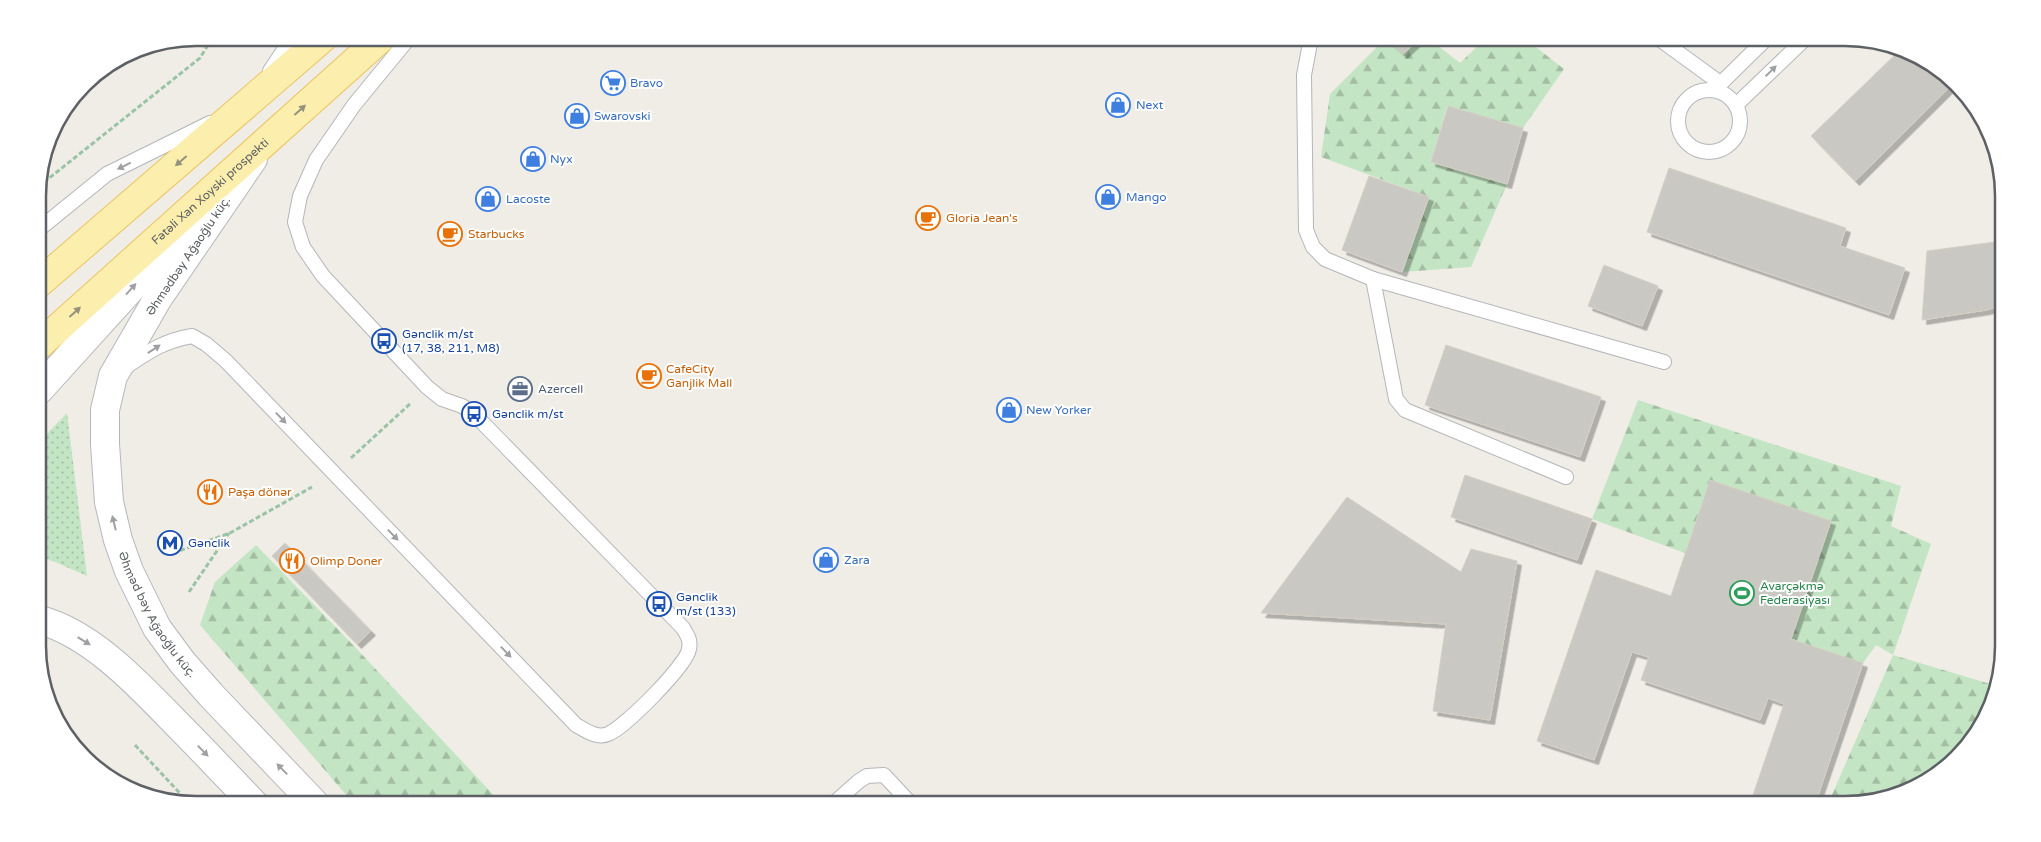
<svg xmlns="http://www.w3.org/2000/svg" width="2041" height="842" font-family="'Varela Round',sans-serif">
	<style>
		.grass { fill: url(#grass-dots) }
		.forest { fill: url(#forest-firs) }
		.building { fill: #cac8c2; stroke: #d4cfc4; filter: url(#shadow) }
		.lines { fill: none; stroke-linecap: round; stroke-linejoin: round }
		.lane-casing { stroke: #b3b6ba; stroke-width: 16 }
		.secondary-casing { stroke: #b4b8bc; stroke-width: 30 }
		.primary-casing { stroke: #ecc461; stroke-width: 30 }
		.path { stroke: #9bc4a7; stroke-width: 3; stroke-dasharray: 5 2.5; stroke-linecap: butt }
		.lane { stroke: #fff; stroke-width: 14 }
		.secondary { stroke: #fff; stroke-width: 28 }
		.primary { stroke: #fcefad; stroke-width: 28 }
		.oneway { fill: #9ea0a3 }
		.oneway2 { fill: #95937e }
		.labels { text-anchor: middle; stroke-width: 4; stroke-linejoin: round; paint-order: stroke }
		.shop-label { font-size: 12px; fill: #366cbe; stroke: #fff; text-anchor: start }
		.street-label { font-size: 12px; fill: #5d6165; stroke: #fff }
		.food-label { font-size: 12px; fill: #c56008; stroke: #fff; text-anchor: start }
		.transit-label { font-size: 12px; fill: #164399; stroke: #fff; text-anchor: start }
		.service-label { font-size: 12px; fill: #4e5e75; stroke: #fff; text-anchor: start }
		.leisure-label { font-size: 12px; fill: #27864d; stroke: #fff; text-anchor: start }
		.rim { fill: none; stroke: #5d6165; stroke-width: 2.5 }
	</style>
	<defs>
		<pattern id="grass-dots" width="8" height="8" patternUnits="userSpaceOnUse" patternTransform="scale(1.25)"><rect width="8" height="8" fill="#c3e5c3"/><path d="M2 2h.1M6 6h.1" fill="none" stroke="#a2bda2" stroke-width="1.8" stroke-linecap="round"/></pattern>
		<pattern id="forest-firs" width="22" height="20" patternUnits="userSpaceOnUse" patternTransform="scale(1.25)"><rect width="22" height="20" fill="#c3e5c3"/><path d="M5 1l3.5 6h-7zM16 11l3.5 6h-7z" fill="#a2bda2"/></pattern>
		<filter id="shadow"><feDropShadow dx="4.5" dy="4.5" stdDeviation="0" flood-color="#0004"/></filter>
	</defs>
	<rect width="100%" height="100%" fill="#efede6"/>
	<path class="grass" d="M67,413L87,576L55,562L40,557L39,442Z"/>
	<g class="forest">
		<path d="M1386,38L1403,54L1420,38H1428L1460,63L1486,38H1524L1564,69L1523,128L1447,106L1431,162L1507,184L1471,267L1402,272L1429,197L1321,157L1330,94Z"/>
		<path d="M1638,400L1901,486L1891,526L1931,544L1893,655L1997,686L1995,697L1971,742L1941,772L1896,796L1855,804H1828L1893,655L1876,645L1863,663L1791,639L1831,521L1710,480L1685,553L1592,519Z"/>
		<path d="M256,545L354,646L502,804H354L200,625L215,582Z"/>
	</g>
	<g class="building">
		<path d="M1385,38H1420L1403,54Z"/>
		<path d="M1901,49L1953,84L1855,181L1811,136Z"/>
		<path d="M1448,106L1523,128L1507,184L1431,162Z"/>
		<path d="M1669,168L1846,228L1840,246L1905,268L1889,315L1647,232Z"/>
		<path d="M1369,176L1429,197L1402,272L1342,250Z"/>
		<path d="M2002,241V305L1986,310L1922,320L1927,251Z"/>
		<path d="M1604,265L1658,286L1642,326L1588,306Z"/>
		<path d="M1446,345L1601,397L1580,457L1425,405Z"/>
		<path d="M1465,475L1592,519L1577,560L1451,517Z"/>
		<path d="M1710,480L1831,521L1791,639L1863,663L1815,804H1750L1784,704L1768,698L1760,720L1641,680L1649,657L1632,652L1594,760L1537,741L1596,570L1671,596Z"/>
		<path d="M1347,497L1461,572L1471,549L1517,561L1490,720L1433,711L1446,624L1261,613Z"/>
		<path d="M285,543L371,631L357,644L272,556Z"/>
	</g>
	<g class="lines">
		<defs>
			<g id="lane">
				<path d="M1311,38L1304,75L1306,230L1313,247L1325,259L1373,279L1396,399L1405,410L1566,477"/>
				<path d="M1658,38L1720,83"/>
				<path d="M270,71L292,38"/>
				<path d="M1714,90L1767,38"/>
				<circle cx="1709" cy="121" r="31"/>
				<path d="M1736,105L1806,38"/>
				<path d="M38,230L107,174L210,123"/>
				<path d="M1373,279L1664,362"/>
				<path d="M124,368C148,352 163,341 192,336L206,344L226,361L576,725C585,730 597,739 608,734C624,728 687,665 689,649C691,640 687,635 683,628L474,414L462,406L442,399L427,387L323,276L303,247L295,222L300,196L316,160L354,105L409,38"/>
				<path d="M833,804L859,781L867,776L884,775L911,804"/>
			</g>
			<g id="secondary">
				<path id="s1" d="M253,159L158,298L113,376L105,410V444L109,502L118,540L129,571L157,628L182,662L211,695L315,804"/>
				<path d="M39,390L194,219"/>
				<path d="M40,620C92,634 139,685 175,722C202,749 228,777 254,804"/>
			</g>
			<g id="primary">
				<path d="M38,284L323,38"/>
				<path id="s2" d="M39,345L381,38"/>
			</g>
		</defs>
		<use href="#lane" class="lane-casing"/>
		<use href="#secondary" class="secondary-casing"/>
		<use href="#primary" class="primary-casing"/>
		<g class="path">
			<path d="M38,187L200,58L208,45V38"/>
			<path d="M351,458L411,403"/>
			<path d="M173,553L230,533L312,487"/>
			<path d="M189,592L229,533"/>
			<path d="M135,745L189,803"/>
			<path d="M194,804L203,797"/>
		</g>
		<use href="#lane" class="lane"/>
		<use href="#secondary" class="secondary"/>
		<use href="#primary" class="primary"/>
	</g>
	<defs><path id="oneway-solid" d="M-6-.8H1V-3.2L6.5 0L1 3.2V.8H-6Z" transform="scale(1.25)"/></defs>
	<g class="oneway">
		<use href="#oneway-solid" transform="translate(1771 71) rotate(-44)"/>
		<use href="#oneway-solid" transform="translate(124 166) rotate(154)"/>
		<use href="#oneway-solid" transform="translate(131 289) rotate(-48)"/>
		<use href="#oneway-solid" transform="translate(154 349) rotate(-33)"/>
		<use href="#oneway-solid" transform="translate(281 418) rotate(46)"/>
		<use href="#oneway-solid" transform="translate(114 523) rotate(-104)"/>
		<use href="#oneway-solid" transform="translate(393 535) rotate(46)"/>
		<use href="#oneway-solid" transform="translate(84 641) rotate(31)"/>
		<use href="#oneway-solid" transform="translate(506 652) rotate(46)"/>
		<use href="#oneway-solid" transform="translate(203 751) rotate(46)"/>
		<use href="#oneway-solid" transform="translate(282 769) rotate(-134)"/>
	</g>
	<g class="oneway2">
		<use href="#oneway-solid" transform="translate(300 110) rotate(-42)"/>
		<use href="#oneway-solid" transform="translate(181 161) rotate(139)"/>
		<use href="#oneway-solid" transform="translate(75 312) rotate(-42)"/>
	</g>
	<defs>
		<symbol id="supermarket-ring" viewBox="-11 -11 22 22"><circle r="9.5" fill="#fff" stroke="#3f7fe0" stroke-width="1.5"/><path d="M-6-5.5h2.5l.6 2H6L4.5 2H-2.5L-4.4-4H-6ZM-1.5 3.2a1.3 1.3 0 1 0 .1 0ZM3 3.2a1.3 1.3 0 1 0 .1 0Z" fill="#3f7fe0"/></symbol>
		<symbol id="shop-ring" viewBox="-11 -11 22 22"><circle r="9.5" fill="#fff" stroke="#3f7fe0" stroke-width="1.5"/><path d="M-5-2.5h2.3a2.7 3.5 0 0 1 5.4 0H5L5.5 6h-11ZM-1.5-2.5h3a1.5 2.3 0 0 0-3 0Z" fill="#3f7fe0"/></symbol>
		<symbol id="cafe-ring" viewBox="-11 -11 22 22"><circle r="9.5" fill="#fff" stroke="#e8710a" stroke-width="1.5"/><path d="M-5.5-4.5H6V0H3Q3 3.5 0 3.5H-2.5Q-5.5 3.5-5.5 0ZM3-3.2v2h1.7v-2ZM-6 4.5H4V6H-6Z" fill="#e8710a"/></symbol>
		<symbol id="bus-ring" viewBox="-11 -11 22 22"><circle r="9.5" fill="#fff" stroke="#1a4fb4" stroke-width="1.5"/><path d="M-5-6H5V4H4V6H2V4H-2V6H-4V4H-5ZM-3.5-4V0h7V-4ZM-3.5 1.2v1.5H-2V1.2ZM2 1.2v1.5H3.5V1.2Z" fill="#1a4fb4"/></symbol>
		<symbol id="office-ring" viewBox="-11 -11 22 22"><circle r="9.5" fill="#fff" stroke="#5c6f8a" stroke-width="1.5"/><path d="M-6-3h4V-5.5h4V-3h4V5H-6ZM-1-4.5V-3h2v-1.5ZM-6 0V1H6V0Z" fill="#5c6f8a"/></symbol>
		<symbol id="restaurant-ring" viewBox="-11 -11 22 22"><circle r="9.5" fill="#fff" stroke="#e8710a" stroke-width="1.5"/><path d="M-5-6h1v4h1v-4h1v4h1v-4h1v5L-1.5 .5V6h-2V.5L-5-1ZM5-6V6H3V1.5H1.5Q1.5-4 5-6Z" fill="#e8710a"/></symbol>
		<symbol id="metro-ring" viewBox="-11 -11 22 22"><circle r="9.5" fill="#fff" stroke="#1a4fb4" stroke-width="1.5"/><path d="M-5.5 5V-5H-3L0 0L3-5H5.5V5H3V-.5L0 4L-3-.5V5Z" fill="#1a4fb4"/></symbol>
		<symbol id="stadium-ring" viewBox="-11 -11 22 22"><circle r="9.5" fill="#fff" stroke="#2e9e5b" stroke-width="1.5"/><path d="M0-5a6.5 5 0 1 0 0 10a6.5 5 0 1 0 0-10ZM-3.5-1.8h7v3.6h-7Z" fill="#2e9e5b"/></symbol>
	</defs>
	<g fill-rule="evenodd">
		<use href="#supermarket-ring" x="599" y="69" width="28" height="28"/>
		<use href="#shop-ring" x="1104" y="91" width="28" height="28"/>
		<use href="#shop-ring" x="563" y="102" width="28" height="28"/>
		<use href="#shop-ring" x="519" y="145" width="28" height="28"/>
		<use href="#shop-ring" x="1094" y="183" width="28" height="28"/>
		<use href="#shop-ring" x="474" y="185" width="28" height="28"/>
		<use href="#cafe-ring" x="914" y="204" width="28" height="28"/>
		<use href="#cafe-ring" x="436" y="220" width="28" height="28"/>
		<use href="#bus-ring" x="370" y="327" width="28" height="28"/>
		<use href="#cafe-ring" x="635" y="362" width="28" height="28"/>
		<use href="#office-ring" x="506" y="375" width="28" height="28"/>
		<use href="#shop-ring" x="995" y="396" width="28" height="28"/>
		<use href="#bus-ring" x="460" y="400" width="28" height="28"/>
		<use href="#restaurant-ring" x="196" y="478" width="28" height="28"/>
		<use href="#metro-ring" x="156" y="529" width="28" height="28"/>
		<use href="#shop-ring" x="812" y="546" width="28" height="28"/>
		<use href="#restaurant-ring" x="278" y="547" width="28" height="28"/>
		<use href="#stadium-ring" x="1728" y="579" width="28" height="28"/>
		<use href="#bus-ring" x="645" y="590" width="28" height="28"/>
	</g>
	<g class="labels">
		<g class="shop-label">
			<text x="630" y="87">Bravo</text>
			<text x="1136" y="109">Next</text>
			<text x="594" y="120">Swarovski</text>
			<text x="550" y="163">Nyx</text>
			<text x="1126" y="201">Mango</text>
			<text x="506" y="203">Lacoste</text>
			<text x="1026" y="414">New Yorker</text>
			<text x="844" y="564">Zara</text>
		</g>
		<g class="street-label">
			<text dy="4" stroke="none"><textPath href="#s2" startOffset="230">Fətəli Xan Xoyski prospekti</textPath></text>
			<text transform="translate(188 256) rotate(-56)" y="4">Əhmədbəy Ağaoğlu küç.</text>
			<text dy="4" stroke="none"><textPath href="#s1" startOffset="509">Əhməd bəy Ağaoğlu küç.</textPath></text>
		</g>
		<g class="food-label">
			<text x="946" y="222">Gloria Jean's</text>
			<text x="468" y="238">Starbucks</text>
			<text x="666" y="373">CafeCity<tspan x="666" dy="14">Ganjlik Mall</tspan></text>
			<text x="228" y="496">Paşa dönər</text>
			<text x="310" y="565">Olimp Doner</text>
		</g>
		<g class="transit-label">
			<text x="402" y="338">Gənclik m/st<tspan x="402" dy="14">(17, 38, 211, M8)</tspan></text>
			<text x="492" y="418">Gənclik m/st</text>
			<text x="188" y="547">Gənclik</text>
			<text x="676" y="601">Gənclik<tspan x="676" dy="14">m/st (133)</tspan></text>
		</g>
		<g class="service-label">
			<text x="538" y="393">Azercell</text>
		</g>
		<g class="leisure-label">
			<text x="1760" y="590">Avarçəkmə<tspan x="1760" dy="14">Federasiyası</tspan></text>
		</g>
	</g>
	<path d="M0 0H2041V842H0ZM196 46H1845A150 150 0 0 1 1995 196V646A150 150 0 0 1 1845 796H196A150 150 0 0 1 46 646V196A150 150 0 0 1 196 46Z" fill="#fff" fill-rule="evenodd"/>
	<path class="rim" d="M196 46H1845A150 150 0 0 1 1995 196V646A150 150 0 0 1 1845 796H196A150 150 0 0 1 46 646V196A150 150 0 0 1 196 46Z"/>
</svg>
